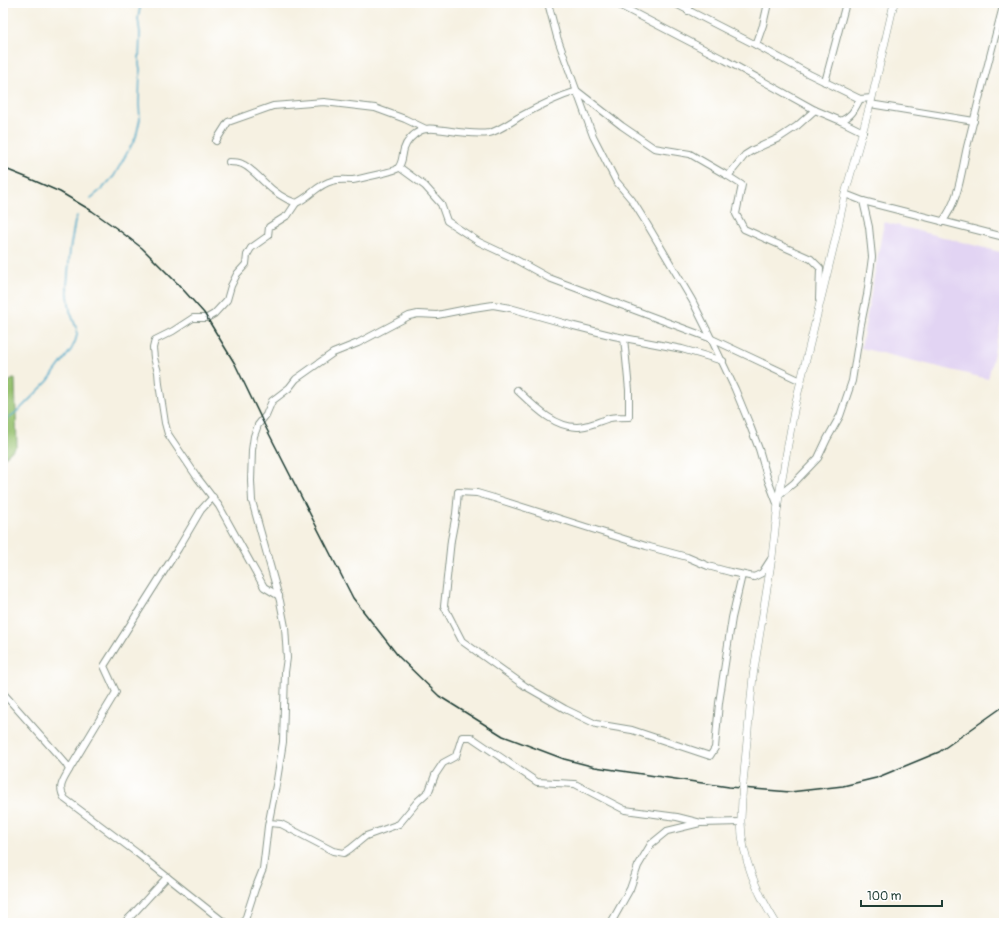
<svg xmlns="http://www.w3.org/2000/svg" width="1007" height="926" font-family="Pangolin,sans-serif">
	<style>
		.built { fill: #e2d4f3 }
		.green { fill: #96c16e; stroke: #5a7f51 }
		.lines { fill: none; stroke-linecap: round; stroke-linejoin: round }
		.stream { stroke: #4aa7c8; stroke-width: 1.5 }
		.minor-casing { stroke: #8a978b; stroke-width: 8 }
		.major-casing { stroke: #8a978b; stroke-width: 8 }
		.minor { stroke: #fff; stroke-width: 6 }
		.major { stroke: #fff; stroke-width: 7 }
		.rail { stroke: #1f3d34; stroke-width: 1.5 }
		.major-bridge-casing { stroke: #8a978b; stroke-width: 8; stroke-linecap: butt }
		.major-bridge { stroke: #fff; stroke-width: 7 }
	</style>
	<rect width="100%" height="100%" fill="#fff"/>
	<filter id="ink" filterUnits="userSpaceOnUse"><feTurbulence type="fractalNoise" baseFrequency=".025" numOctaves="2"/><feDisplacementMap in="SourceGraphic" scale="8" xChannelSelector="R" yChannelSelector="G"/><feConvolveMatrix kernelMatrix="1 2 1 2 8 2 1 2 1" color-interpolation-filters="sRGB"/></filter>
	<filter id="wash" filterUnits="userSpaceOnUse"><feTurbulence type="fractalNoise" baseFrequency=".012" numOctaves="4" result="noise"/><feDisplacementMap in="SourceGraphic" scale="16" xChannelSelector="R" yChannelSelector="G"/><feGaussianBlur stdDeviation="0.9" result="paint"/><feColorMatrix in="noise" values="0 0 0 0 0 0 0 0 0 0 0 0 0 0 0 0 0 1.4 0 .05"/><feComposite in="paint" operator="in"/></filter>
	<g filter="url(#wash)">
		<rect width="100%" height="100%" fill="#f6f1e2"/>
		<path class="built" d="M884,222L1004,253V310L988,379L861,348Z"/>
		<path class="green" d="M15,378L17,446L3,459V385Z"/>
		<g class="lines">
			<g class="stream">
				<path d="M91,198L102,189L114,176L136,137L140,119L139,104L140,69L139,64L140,33L138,18L141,3"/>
				<path d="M3,422L19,410L48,381L71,350L75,342L77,335V330L70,311L67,287L70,249L75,221L77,216"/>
			</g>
		</g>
	</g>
	<g filter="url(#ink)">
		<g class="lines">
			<defs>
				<g id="minor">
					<path d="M548,3L557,37L593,136L616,181L632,200L647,224L692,300L708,332L735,389L749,423L759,449L768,480L778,506"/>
					<path d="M615,3L725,60L815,110L841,121L863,132"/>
					<path d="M674,3L756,45L809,74L860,99L872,98"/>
					<path d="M688,11L690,3"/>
					<path d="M756,45L763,25L768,3"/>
					<path d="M825,82L846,3"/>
					<path d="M870,104L974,121"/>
					<path d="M841,121C853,115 854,110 860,99"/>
					<path d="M216,141L228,122L273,106L324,102L375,108L405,119L426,129"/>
					<path d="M229,162C233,162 238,162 242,164C248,166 259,177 264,182C273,191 284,199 296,203C309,198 318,184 332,181C339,179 346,180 353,180C358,179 395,171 397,169C403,164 402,155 404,149C406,142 413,134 420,131C427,127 435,129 444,130C458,132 474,135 489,133C499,131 512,121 521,116C539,106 557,97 577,91L622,126L654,148L690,154L728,176L742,185L736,214L744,229L811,259L820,268L819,299"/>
					<path d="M399,167L425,186L441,204L447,221L479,242L511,257L549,278L712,339L801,381"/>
					<path d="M728,176L745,155L753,150L779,138L797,126L815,110"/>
					<path d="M845,194L863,201L1004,237"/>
					<path d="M942,222C959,201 961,173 967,147C979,99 991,51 1004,3"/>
					<path d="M517,390C533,405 553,427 577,427C581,427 585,426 589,425C596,423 603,420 610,418C616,417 622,417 629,417V390L624,338"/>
					<path d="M779,495L794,483L818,458L827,439L840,416L852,381L861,324L867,295L872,257L869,227L863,201"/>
					<path d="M742,575L732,618L719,703L715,748L710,756L632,730L596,724L565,709L525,686L462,641L444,606L451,540L456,514L458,492L477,493L494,498L646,546L687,557L708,566L730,572L754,577L762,573L771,559"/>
					<path d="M279,596L264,587L219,506L197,477L168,434L165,423L159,384L158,372L154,358L153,348L155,340L173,331L193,318H207L214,314L227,300L231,286L237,274L246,264L247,255L251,248L268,236L269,227L288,215L296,203"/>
					<path d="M3,693L66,764L69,770C63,781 57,787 65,799L137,853L225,923"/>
					<path d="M69,770L116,692L104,666L178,549L201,510L213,497"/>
					<path d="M269,823L281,824L333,851L344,853L350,849L366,836L399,824L418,801L429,791L435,775L443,763L456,756L462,737H471L537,782L575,784L625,810L677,817L701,823L741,822"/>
					<path d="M612,921L630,889L638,866L651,844L667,831L700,823"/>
					<path d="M124,923L134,913L167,877"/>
					<path d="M244,923L255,889L263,869L268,826L277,780L283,742L285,672L287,658L285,627L280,601L252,501L251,481L252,450L254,436L258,425L266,415L272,401L289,388L296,379L333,353L358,343L409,316L418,314L437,315L467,309L493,305L510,308L574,326L614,336L682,349L723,361"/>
				</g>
				<g id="major">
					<path d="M743,784L753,676L772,557L779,495L795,405L835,241L845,194L872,98L894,3"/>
					<path d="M742,797C742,805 741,814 741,822C742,860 757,892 776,923"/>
				</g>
			</defs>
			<use href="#minor" class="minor-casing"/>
			<use href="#major" class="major-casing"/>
			<use href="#minor" class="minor"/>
			<use href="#major" class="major"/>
			<path class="rail" d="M3,168L28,178L60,192L92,211L116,228L142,248L178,284L204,313L235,364L262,420L353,598L399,657L439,696L503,736L564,759L595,767L729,787L790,792L843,786L876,778L939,752L1004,706"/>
			<defs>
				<path id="major-bridge" d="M742,797L743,784"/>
			</defs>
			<use href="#major-bridge" class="major-bridge-casing"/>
			<use href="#major-bridge" class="major-bridge"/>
		</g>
	</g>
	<rect width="1007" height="926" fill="none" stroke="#fff" stroke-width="16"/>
	<path d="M861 900v6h81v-6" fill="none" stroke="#1f3d34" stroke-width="2"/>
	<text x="867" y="900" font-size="12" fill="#1f3d34" stroke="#ffffff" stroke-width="3" paint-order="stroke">100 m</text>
</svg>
